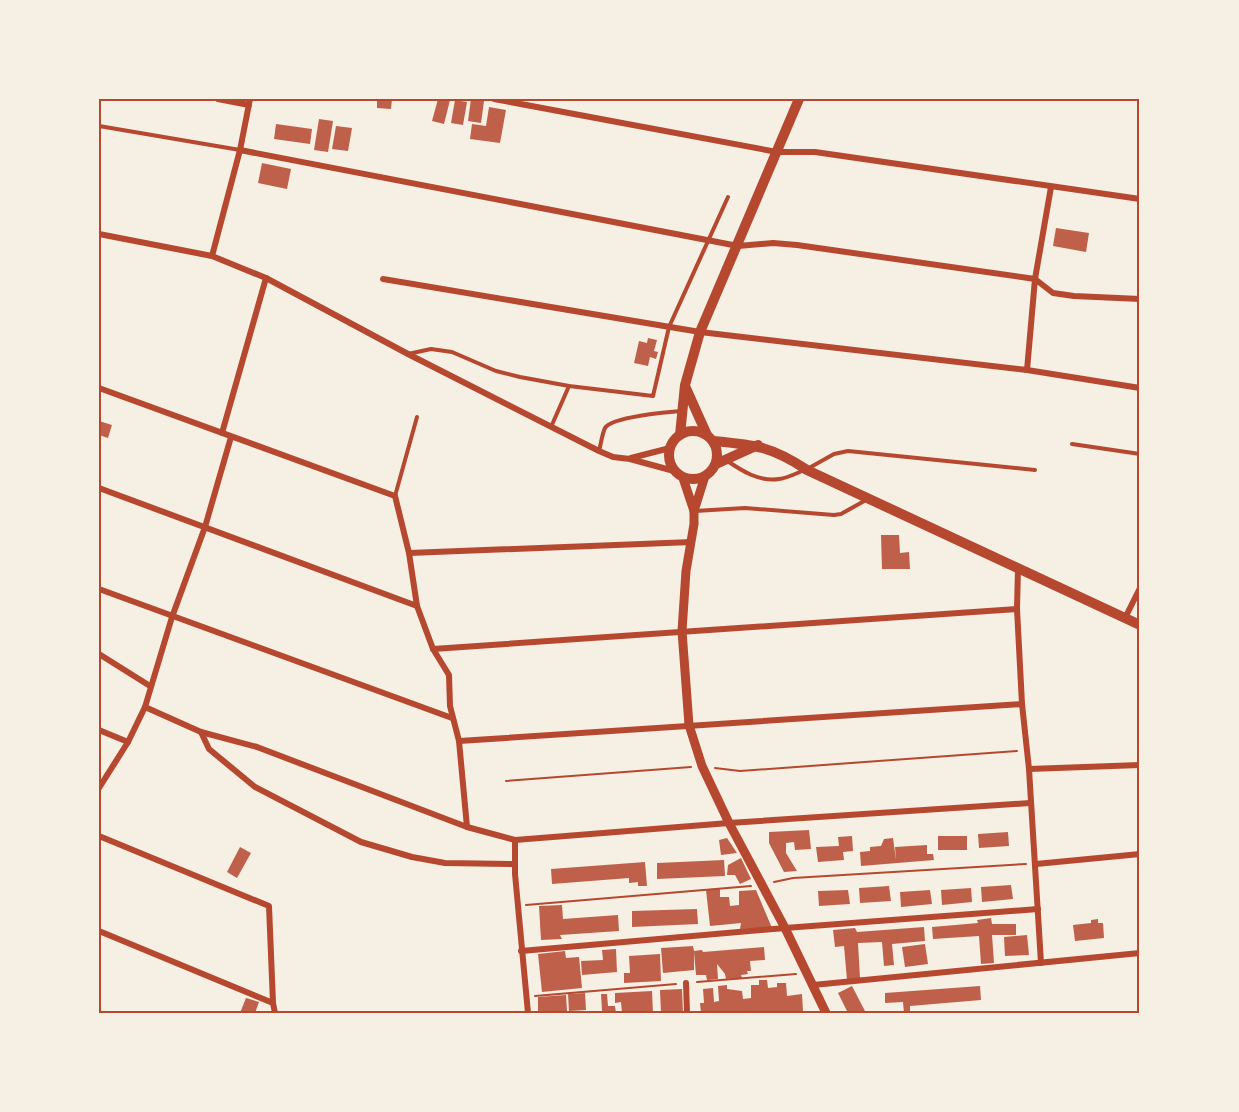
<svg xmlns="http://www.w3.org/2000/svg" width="1239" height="1112" font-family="'Golos Text',sans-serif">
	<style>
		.building { fill: #bf614a }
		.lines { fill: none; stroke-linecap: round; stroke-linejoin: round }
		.path { stroke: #b5482f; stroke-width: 2 }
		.service { stroke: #b5482f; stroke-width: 4 }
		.minor { stroke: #b5482f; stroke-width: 6 }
		.tertiary { stroke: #b5482f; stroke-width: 9 }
		.secondary { stroke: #b5482f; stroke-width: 10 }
		.neatline { fill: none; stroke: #b5482f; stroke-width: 2 }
	</style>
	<rect width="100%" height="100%" fill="#f6efe4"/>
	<g class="building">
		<path d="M377,99H392L391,109L377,108Z"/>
		<path d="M438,99L450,100L444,124L432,121Z"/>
		<path d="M471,99L484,101L481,123L468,121Z"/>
		<path d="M455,100L467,102L463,125L451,123Z"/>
		<path d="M489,107L506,110L500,143L470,139L472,124L486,126Z"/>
		<path d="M319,119L333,121L328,152L314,150Z"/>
		<path d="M276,124L312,129L310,144L274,139Z"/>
		<path d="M336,126L352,128L348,151L332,149Z"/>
		<path d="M262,163L291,169L287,189L258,183Z"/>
		<path d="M1056,228L1089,233L1086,252L1053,246Z"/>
		<path d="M648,338L657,340L654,351L658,352L656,359L650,357L648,366L634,363L639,341L647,343Z"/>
		<path d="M99,421L112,425L108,438L99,435Z"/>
		<path d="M881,535H899L900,553L909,552L910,569H882Z"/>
		<path d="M809,830L811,849L795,850L794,842L786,843V853L797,871L784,872L769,843V832Z"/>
		<path d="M1008,832L1009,846L979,848L978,834Z"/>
		<path d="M852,836L853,851L843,852L844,860L818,862L816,847L839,846L838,837Z"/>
		<rect x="938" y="836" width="29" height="14"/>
		<path d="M727,838L737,853L721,855L719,840Z"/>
		<path d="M893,838L896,860L895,847L927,845V854H933L934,860L861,866L860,852L870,851V847L881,846L884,839Z"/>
		<path d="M240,847L251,853L237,878L227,872Z"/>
		<path d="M741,858L751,879L740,884L735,875H727L728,865Z"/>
		<path d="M724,860L725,876L657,879V863Z"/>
		<path d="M645,862L647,886H638V882L629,883V878L552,884L551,869Z"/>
		<path d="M1011,885L1013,899L982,902L981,887Z"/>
		<path d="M889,886L891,901L860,903L859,888Z"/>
		<path d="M971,888L972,902L942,905L941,890Z"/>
		<path d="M720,889V897H729L730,906L739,905V891L756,890L772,928L740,929L741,923L710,926L706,890Z"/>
		<path d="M848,890L850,904L819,906L818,891Z"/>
		<path d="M930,890L932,904L901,907L900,892Z"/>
		<path d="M562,905L563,919L618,915L619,931L560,935L562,939L541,940L539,906Z"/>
		<path d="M697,909L698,924L632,927V911Z"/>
		<path d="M991,918L992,924H1016V935H992L994,963L981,964L979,936L933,939L932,927L978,923L977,920Z"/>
		<path d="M1098,919V923H1103L1104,938L1075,941L1073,925L1091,923V920Z"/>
		<path d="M924,927L925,941L892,944L894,965L884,966L882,942L858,943L860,978L847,980L844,946L835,947L833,930L855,928L857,932Z"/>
		<path d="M1027,935L1029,955L1005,956L1004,937Z"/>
		<path d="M925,944L928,964L905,967L902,947Z"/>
		<path d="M693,946L694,951L702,950L703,952L764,947L765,960L750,961L751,971H747L748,974L741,975L742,978L726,979L725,974L717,964L718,979L707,980L706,975H696L694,952V970L663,973L661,948Z"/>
		<path d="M616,949L617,972L582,975L581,961L603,960L602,950Z"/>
		<path d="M565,951L566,958L579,957L582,988L542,992L538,954Z"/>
		<path d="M660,954L661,981L624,983V973H630L629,956Z"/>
		<path d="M759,980H767L768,988L777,987V983H786L787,996L802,994L803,1011L777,1013H701L700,1003H704L703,989L713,988L714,1002L719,1001L718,986L727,985V989L742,991L743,999L751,998V985H759Z"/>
		<path d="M852,986L866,1013H848L838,993Z"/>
		<path d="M980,986L981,1000L910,1006V1013H904L903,1002L885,1003V993Z"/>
		<path d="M682,989L683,1013H661L660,990Z"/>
		<path d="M652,991L653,1013H622L621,1002L615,1003V993Z"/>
		<path d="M585,993L586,1010L569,1011L568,994Z"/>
		<path d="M601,994H607L608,1006H615L616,1013H590V1011H602Z"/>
		<path d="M566,995L567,1011L538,1013V997Z"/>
		<path d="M246,998L259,1002L255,1013H240Z"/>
	</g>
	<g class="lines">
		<g class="path">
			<path d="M715,768L740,771L1017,751"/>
			<path d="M506,781L691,767"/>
			<path d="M774,882L793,878L1026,864"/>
			<path d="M526,905L751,886"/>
			<path d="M697,982L796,974"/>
			<path d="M535,996L676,984"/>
		</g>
		<g class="service">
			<path d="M99,126L240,150"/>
			<path d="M408,354L431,349L452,352L496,371L520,377L569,386L653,396L669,327L728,197"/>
			<path d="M551,427L569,386"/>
			<path d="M1072,444L1140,454"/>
			<path d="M599,451C601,444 602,434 605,428C611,417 668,412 681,411"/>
			<path d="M726,460C742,471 759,482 779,479C787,478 795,474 802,471"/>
			<path d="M809,468L834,454L848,451L1035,470"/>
			<path d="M395,496L417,417"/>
			<path d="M695,511L745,508L834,515L841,514L866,500"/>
		</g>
		<g class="minor">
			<path d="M218,99L249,105"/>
			<path d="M494,99L777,152H815L1140,199"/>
			<path d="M240,150L738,246L773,243L797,245L1035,279L1053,293L1074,296L1140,299"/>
			<path d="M99,234L212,256L266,278L408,354L599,451L613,457L630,459L674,471"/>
			<path d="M212,256L240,150L250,99"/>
			<path d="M383,279L700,332L1027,370L1140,388"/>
			<path d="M1027,370L1035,279L1051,187"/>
			<path d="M99,388L395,496L409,553L417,606L433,649L449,675L450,706L459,741L467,827"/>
			<path d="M222,433L266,278"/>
			<path d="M631,458L670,448"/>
			<path d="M99,488L417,606"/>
			<path d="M409,553L692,542"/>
			<path d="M1018,568L1017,609L1022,704L1029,769L1041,963"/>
			<path d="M99,589L452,718"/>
			<path d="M1125,618L1140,588"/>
			<path d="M433,649L1017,609"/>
			<path d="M99,654L150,686"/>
			<path d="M145,707L201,732L257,747L467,827L515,840L729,823L1030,803"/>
			<path d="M99,730L128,742"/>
			<path d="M201,732L209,749L255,787L361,842L412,857L445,863L514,864"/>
			<path d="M459,741L1022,704"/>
			<path d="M1029,769L1140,765"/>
			<path d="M99,788L128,742L145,707L172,617L205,527L231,437"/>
			<path d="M99,836L269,906L273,1003L275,1013"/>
			<path d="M515,840V874L528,1013"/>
			<path d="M1036,864L1140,854"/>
			<path d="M99,931L273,1003"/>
			<path d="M521,951L785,928L1038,909"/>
			<path d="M686,983L687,1013"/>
			<path d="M813,985L1140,953"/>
		</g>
		<g class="tertiary">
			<path d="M683,478L694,511V524L686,571L682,631L689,725L702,766L729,823L785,928L826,1013"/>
			<path d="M694,511L705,476"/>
		</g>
		<g class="secondary">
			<path d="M685,386L707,435"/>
			<circle cx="693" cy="455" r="24"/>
			<path d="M680,435L685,385L700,332L799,99"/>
			<path d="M713,441C755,445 771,446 807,470L1140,625"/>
			<path d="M716,464L758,445"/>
		</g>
	</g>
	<rect width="1239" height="1112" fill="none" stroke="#f6efe4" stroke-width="201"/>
	<rect x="100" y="100" width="1038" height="912" class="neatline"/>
</svg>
